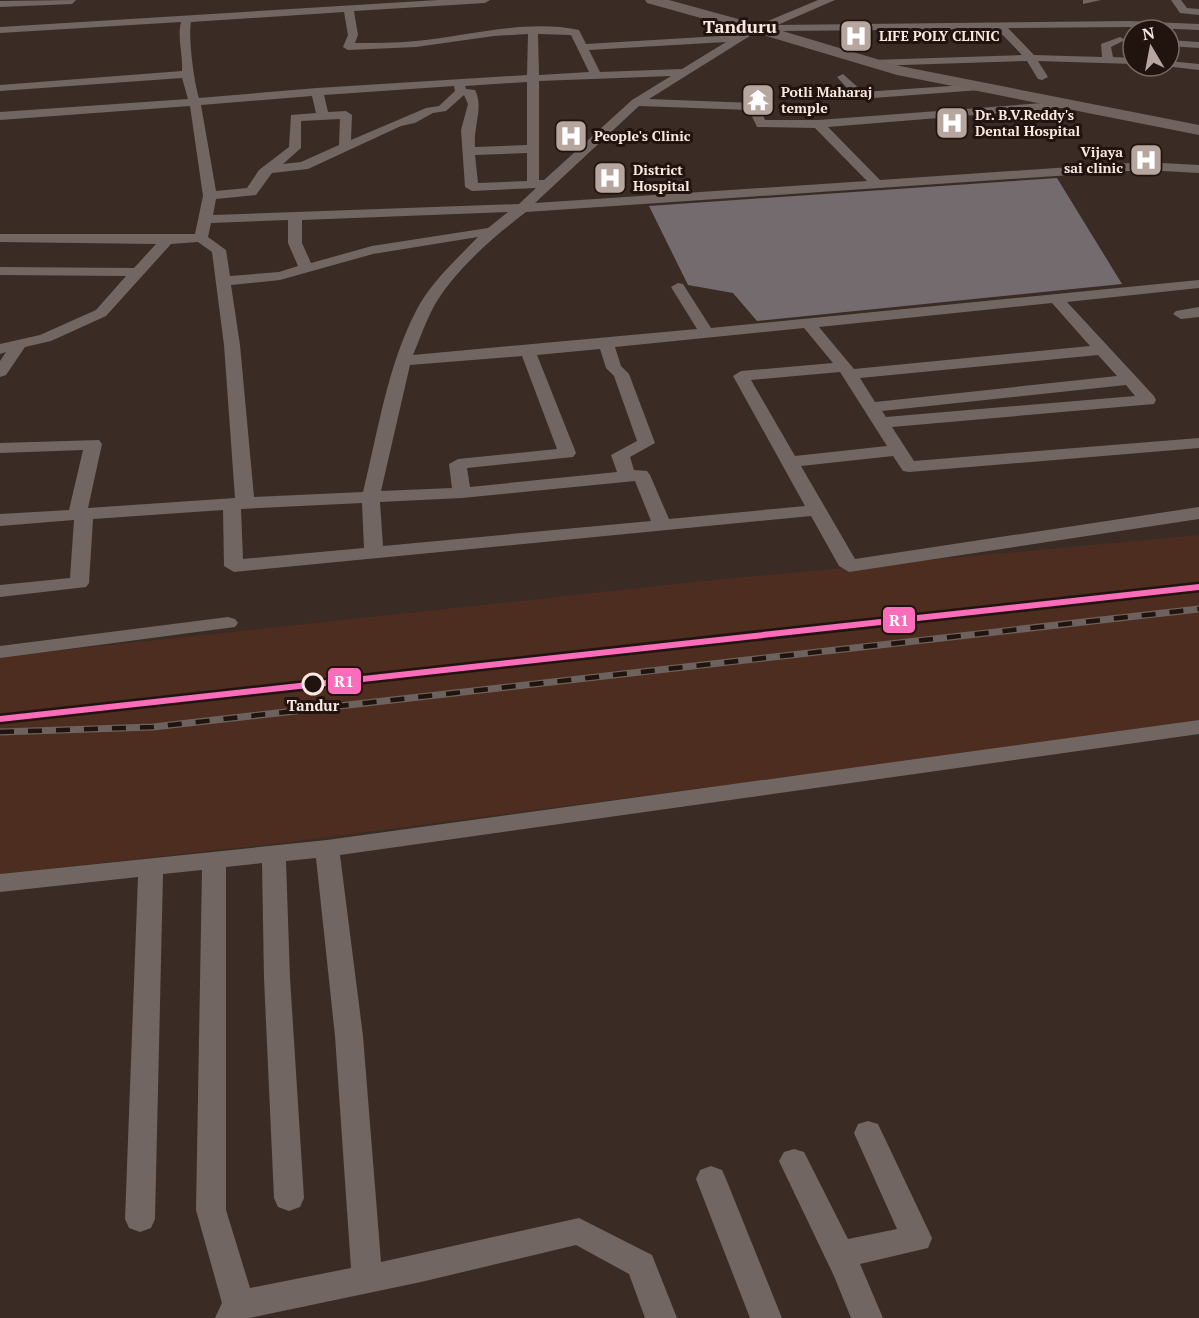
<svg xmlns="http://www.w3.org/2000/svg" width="1199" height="1318" font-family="'PT Serif',serif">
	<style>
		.built { fill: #4c2d1f }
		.building { fill: #736b6e }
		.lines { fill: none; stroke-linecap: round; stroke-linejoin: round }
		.minor { fill: #716661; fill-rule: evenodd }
		.major { fill: #746660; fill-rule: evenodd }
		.highway { fill: #70635d; fill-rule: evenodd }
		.rail-casing { stroke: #6d625e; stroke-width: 7 }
		.rail { stroke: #21140f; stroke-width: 4.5; stroke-dasharray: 14; stroke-linecap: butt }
		.rail-1-casing { stroke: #21140f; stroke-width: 5 }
		.rail-1 { fill: #fb6dba; fill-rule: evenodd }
		.stop-dot { fill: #21140f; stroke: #fbe8e0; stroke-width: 3 }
		.labels { text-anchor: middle; stroke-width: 6; stroke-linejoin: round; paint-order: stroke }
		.far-poi-label { font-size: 14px; font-weight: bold; fill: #fbe8e0; stroke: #21140f; text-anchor: start }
		.stop-label { font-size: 15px; font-weight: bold; fill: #fbe8e0; stroke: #21140f }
		.far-district-label { font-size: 18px; font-weight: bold; fill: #fbe8e0; stroke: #21140f }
		.line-badge { stroke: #21140f; stroke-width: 2 }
		.badge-label { font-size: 16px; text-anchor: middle; font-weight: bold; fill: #fff }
	</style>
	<rect width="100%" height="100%" fill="#3a2c25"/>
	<path class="built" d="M1199,535V723L290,842L0,874V657L713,580Z"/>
	<path class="building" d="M1057,178L1122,284L757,321L733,293L688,285L649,206Z"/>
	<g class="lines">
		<g class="minor">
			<path d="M76,0L72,4L0,7V1Z"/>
			<path d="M438,0H490L485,3L354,11L358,35L355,43C375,43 395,43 416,41C469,36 525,19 579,30L586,44L737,35L749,29L754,32L753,34L649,99L754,103L760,107L765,120H818L1070,101L1076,105L1074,107L828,127L880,180L1144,162L1199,165V173L1144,170L526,212C493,237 449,275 431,312C424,326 419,341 413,355L697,329L671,287L678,283L683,284L711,328L1199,280V288L1067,302L1154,396L1156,400L1154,404L892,427L914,461L1199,438V448L909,472L903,471L893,456L801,466L855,559L1199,507V519L849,572L839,566L811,516L234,572L224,566L223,510L93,519L89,583L86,587L0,597V585L70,578L74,520L0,526V514L69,510L83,450L0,453V443L99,440L102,444L88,508L235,498L224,345L212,252L198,242L171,244L106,316L51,341L25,347L6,375L0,377V361L6,352L0,354V344L40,335L96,310L126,276L0,275V267L134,268L156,244L0,242V234H195L203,196L190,106L0,120V112L188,99L182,78L0,91V85L182,71C183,54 177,38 181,22L0,33V27ZM344,12L348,35L343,47L348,50L416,47L494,36L528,34L527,75L317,88L199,98C194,82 188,37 191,22ZM538,34L571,35L589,72L539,75ZM726,42L682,69L600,72L589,50ZM671,76L632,100L544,180H539V81ZM527,82V145L475,147C473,127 484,107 475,90L466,89L465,86ZM454,86L455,91L439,106L426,108L351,140L352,115L346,111L328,112L324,95ZM464,95L468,104L461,130L465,187L472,191L536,188L519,204L213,215L216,199L256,195L272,173L308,169L401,126L415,123L433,113L446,111ZM312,96L316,113L291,115L289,147L259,170L247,188L216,191L201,105ZM639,106L749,110L757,127L815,128L867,181L535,203ZM340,119L339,145L301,162L283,164L301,148V121ZM527,153V181L478,183L475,155ZM508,212L488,228L372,246L311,263L302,243V220ZM288,220V243L298,266L279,272L230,276L226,250L208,237L211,223ZM478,237C457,259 430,283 416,311C387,367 378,432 363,492L254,497L240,345L231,285L280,280L373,254ZM1052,303L1090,346L854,369L819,327ZM804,328L833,363L741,371L733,376L805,506L669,519L650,475L647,471L634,470L630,457L655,443L629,374L621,366L615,347ZM600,349L606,368L614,376L637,441L611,455L617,472L470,487L467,468L573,457L576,453L537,355ZM1098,355L1117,376L875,402L860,378ZM522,356L557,449L458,459L449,464L452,488L381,491L410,365ZM840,372L887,446L795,456L751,380ZM1126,385L1135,396L886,417L882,411ZM635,481L651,521L383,546L380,502L462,498ZM362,503L364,548L243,559L241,509Z"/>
			<path d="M1083,0H1101L1083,4Z"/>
			<path d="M1171,0H1181L1187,8L1199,9V15L1180,13Z"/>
			<path d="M1129,21L1199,24V30L1129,27L1008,28L1034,55L1102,57L1101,44L1120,37L1125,40L1111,47L1113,57L1133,58V64L1038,61L1048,77L1042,80L1038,79L1027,61L872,66L867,63L872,60L1022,55L997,29L775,31L770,28L775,25Z"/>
			<path d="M1169,40L1199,42V48L1169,46Z"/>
			<path d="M1169,61L1199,64V70L1165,66H1169Z"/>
			<path d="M843,74L863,92L980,84L986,87L980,90L860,99L856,98L837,77Z"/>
			<path d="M1199,307V317L1181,319L1173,314L1176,311Z"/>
			<path d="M228,617L235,619L238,623L235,627L0,658V646Z"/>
			<path d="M1199,720V734L340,855L363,1036L381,1262L579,1218L652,1255L677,1318H645L629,1274L576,1245L421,1282L249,1318H215L222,1303L196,1210L202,870L163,874L155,1219L151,1228L140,1232L129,1228L125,1219L138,877L0,892V874L327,840ZM316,858L335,1036L351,1268L250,1288L226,1210V867L262,863L264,978L274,1198L278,1207L289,1211L300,1207L304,1198L290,978L286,861Z"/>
			<path d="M868,1121L878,1124L932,1238L928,1248L860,1264L883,1318H851L834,1276L779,1161L784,1152L794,1149L804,1152L848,1239L897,1229L854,1133L858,1124Z"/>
			<path d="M711,1166L722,1170L726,1179L782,1318H750L696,1179L700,1170Z"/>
		</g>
		<path class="major" d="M818,0H835L773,27L768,28L761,24Z"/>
		<g class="highway">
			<path d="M645,0H669L749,22L752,25L744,30L647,3Z"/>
			<path d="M769,27L900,66L1199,125V135L897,75L763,35L761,32Z"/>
		</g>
		<defs>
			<path id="rail" d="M0,732L153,727L1199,609"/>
		</defs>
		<use href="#rail" class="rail-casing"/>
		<use href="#rail" class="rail"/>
		<defs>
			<path id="rail-1" d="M1199,584V590L0,722V716Z"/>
		</defs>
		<use href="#rail-1" class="rail-1-casing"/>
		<use href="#rail-1" class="rail-1"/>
	</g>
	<defs>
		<symbol id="hospital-square" viewBox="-11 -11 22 22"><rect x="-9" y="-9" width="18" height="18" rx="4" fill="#b7a69f" stroke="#21140f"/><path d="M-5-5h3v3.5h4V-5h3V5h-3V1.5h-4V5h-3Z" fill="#fff"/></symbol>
		<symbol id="temple-square" viewBox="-11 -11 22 22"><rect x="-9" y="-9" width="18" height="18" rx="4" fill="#b7a69f" stroke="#21140f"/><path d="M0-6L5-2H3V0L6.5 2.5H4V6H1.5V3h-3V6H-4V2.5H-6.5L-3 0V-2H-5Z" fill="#fff"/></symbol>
	</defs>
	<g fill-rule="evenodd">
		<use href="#hospital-square" x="837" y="17" width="38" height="38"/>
		<use href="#temple-square" x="739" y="81" width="38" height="38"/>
		<use href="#hospital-square" x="933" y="104" width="38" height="38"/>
		<use href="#hospital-square" x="552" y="117" width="38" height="38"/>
		<use href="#hospital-square" x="1127" y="141" width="38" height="38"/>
		<use href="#hospital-square" x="591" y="159" width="38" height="38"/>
	</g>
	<circle class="stop-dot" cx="313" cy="684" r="10"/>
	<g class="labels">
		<g class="far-poi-label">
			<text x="879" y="41">LIFE POLY CLINIC</text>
			<text x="781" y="97">Potli Maharaj<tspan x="781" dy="16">temple</tspan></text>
			<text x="975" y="120">Dr. B.V.Reddy's<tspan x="975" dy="16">Dental Hospital</tspan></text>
			<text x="594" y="141">People's Clinic</text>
			<text x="1123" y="157" text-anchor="end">Vijaya<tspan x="1123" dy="16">sai clinic</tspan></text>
			<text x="633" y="175">District<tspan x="633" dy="16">Hospital</tspan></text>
		</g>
		<g class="stop-label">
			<text x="313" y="711">Tandur</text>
		</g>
		<g class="far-district-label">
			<text x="740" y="33">Tanduru</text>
		</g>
	</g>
	<g class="line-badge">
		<rect x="882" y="606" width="34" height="28" rx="6" fill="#fb6dba"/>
		<rect x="327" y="667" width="35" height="28" rx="6" fill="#fb6dba"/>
	</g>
	<g class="badge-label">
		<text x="899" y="626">R1</text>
		<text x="344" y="687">R1</text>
	</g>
	<g transform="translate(1151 48) rotate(350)"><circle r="28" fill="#21140f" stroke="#786963" stroke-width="1.5"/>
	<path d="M0-4.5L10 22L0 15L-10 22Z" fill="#b7a69f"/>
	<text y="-9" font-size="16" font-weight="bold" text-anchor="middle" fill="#fbe8e0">N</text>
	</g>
</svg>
